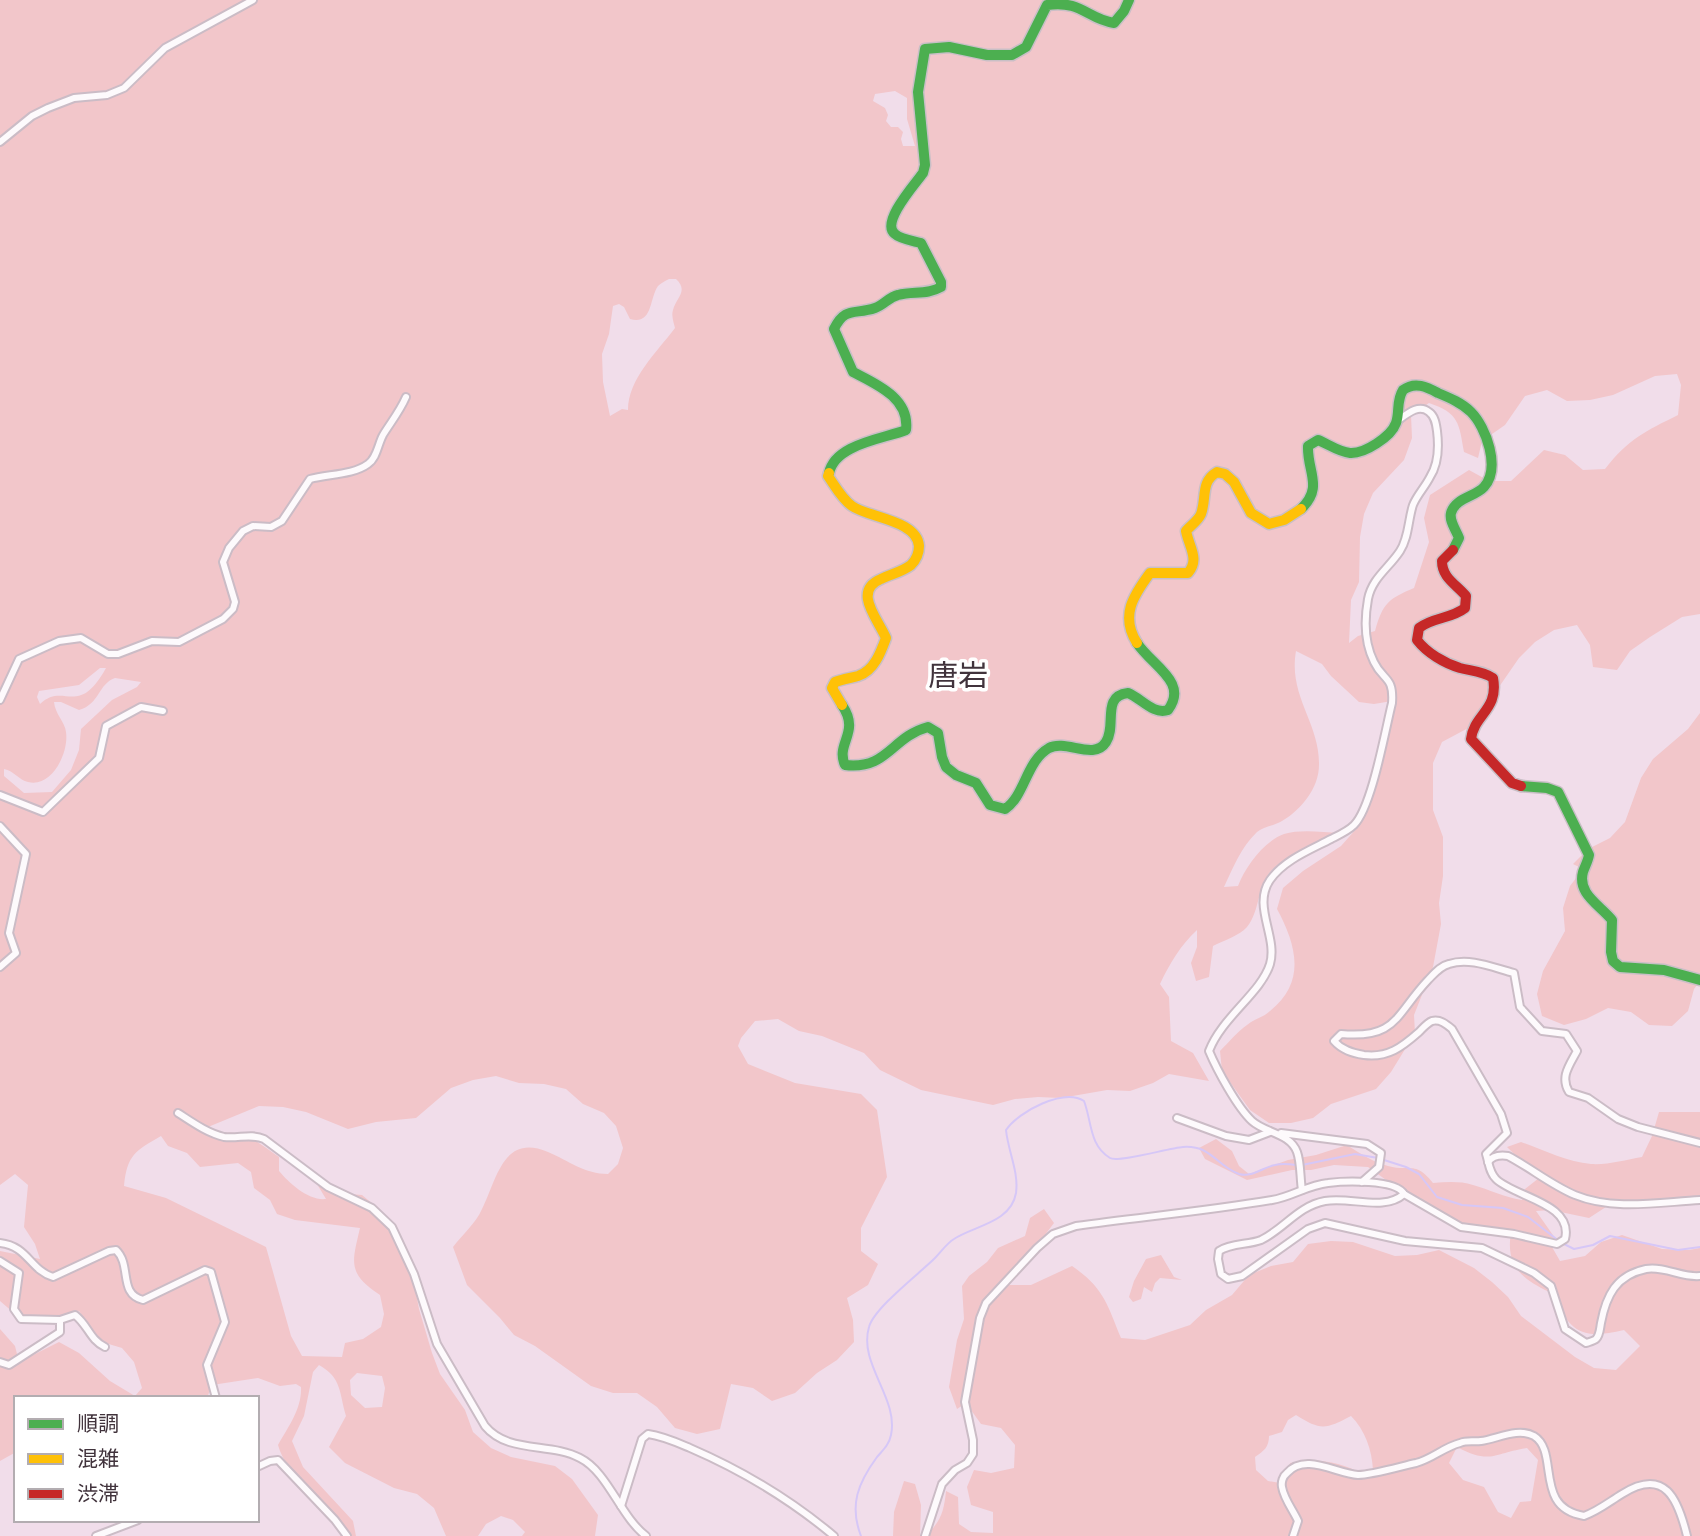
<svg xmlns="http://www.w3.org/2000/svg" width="1700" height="1536" font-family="Spectral,'Noto Sans JP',serif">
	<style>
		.green { fill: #f2c6ca; fill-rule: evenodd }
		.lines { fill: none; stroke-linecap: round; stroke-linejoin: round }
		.stream { stroke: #d6c7f7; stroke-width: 2 }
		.street-casing { stroke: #cbbcc6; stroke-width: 10 }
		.fast-casing { stroke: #c9bfc6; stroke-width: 13 }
		.slow-casing { stroke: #c9bfc6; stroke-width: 13 }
		.jam-casing { stroke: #c9bfc6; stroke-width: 13 }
		.street { stroke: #fdfafc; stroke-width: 6 }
		.fast { stroke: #4caf50; stroke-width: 10 }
		.slow { stroke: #ffc107; stroke-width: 10 }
		.jam { stroke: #c62828; stroke-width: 10 }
		.labels { text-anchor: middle; stroke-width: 7; stroke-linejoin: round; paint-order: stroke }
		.quarter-label { font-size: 30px; fill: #41333c; stroke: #fff }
	</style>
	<rect width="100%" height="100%" fill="#f1ddea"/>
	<g class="green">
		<path d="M0,0H1700V614L1682,617L1650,637L1630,651L1617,670L1593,667L1590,645L1577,625L1554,630L1535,642L1519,658L1472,726L1442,742L1433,763V810L1443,837V876L1439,903L1441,924L1433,967L1414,1015L1415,1033L1391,1072L1376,1089L1331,1104L1313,1118L1291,1123H1269L1250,1110L1222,1071L1220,1051C1229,1042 1237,1032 1247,1025C1254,1019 1264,1017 1270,1011C1307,982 1296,944 1277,909L1283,888L1303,871L1341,846L1357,828L1369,809L1373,768L1387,724L1392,701L1374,704L1359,702L1331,676L1322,664L1296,651C1288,696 1320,723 1319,765C1319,788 1301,810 1282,821C1274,826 1264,826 1257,832C1241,847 1233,868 1224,887L1238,886C1245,867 1264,841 1284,834C1300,829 1322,832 1339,833C1319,843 1286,855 1271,871C1257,887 1260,911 1247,927C1240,935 1223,941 1213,946L1209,977L1196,981L1191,963L1197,947V930C1180,946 1170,963 1160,984L1169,997L1171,1041L1193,1053L1209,1081L1169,1074L1153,1083L1130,1091L1107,1090L1061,1098L1038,1097L1015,1099L993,1105L921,1090L880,1070L864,1053L822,1036L799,1031L778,1019L755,1021L741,1038L738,1046L748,1064L795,1083L861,1094L877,1110L887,1177L861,1228V1251L878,1264L868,1285L847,1298L853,1320L854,1342L837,1360L817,1373L795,1393L772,1401L753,1388L731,1384L720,1429L697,1434L675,1428L657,1407L637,1393H613L591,1386L535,1346L514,1335L500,1318L467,1285L453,1247C462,1235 476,1223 482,1209C497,1179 503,1133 548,1152C569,1161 585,1174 608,1174L618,1164L623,1148L616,1126L604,1113L583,1104L566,1089L544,1084L519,1083L496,1076L473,1080L451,1088L416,1118L376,1122L348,1129L306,1112L283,1107L259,1106L208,1127L217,1135C241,1126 260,1144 279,1157V1171C290,1184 309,1201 326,1199L314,1179L335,1193L362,1195L380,1210L393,1229L411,1266L419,1309L432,1353L440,1374L465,1410L473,1432L491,1448L511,1457L555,1466L572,1479L598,1515L595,1536H522L525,1532L513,1520L501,1516L486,1524L478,1536H446L434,1508L417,1494L394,1488L345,1463L329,1447L346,1416C339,1392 342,1378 319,1365L313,1372L304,1416L292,1441L303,1467L353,1521L356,1536H341C332,1500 288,1482 278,1445C288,1427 302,1409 301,1387L296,1384L280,1386L258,1378L212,1385L207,1398H16V1452L0,1461V1329L15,1346L19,1362L59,1342L79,1353L110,1381L135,1396L142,1388L134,1362L122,1348L102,1342L79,1311L50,1319H21L0,1301V1251L40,1259L35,1244L24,1227L28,1185L15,1174L0,1185ZM895,91L907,98V119L915,146H903L901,139L903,132L898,127H891L886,121L888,115L885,108L873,101L875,94ZM669,279H676C689,291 676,298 673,310C671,316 674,323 675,328C657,352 628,379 628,410L622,409L610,416L603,382L602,354L609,334L613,306L619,304L624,307L630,319C653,325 649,299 658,286C661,283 665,281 669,279ZM1677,374L1681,385L1678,415C1646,431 1628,439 1605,469L1583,470L1565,455L1544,450L1511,481H1489L1469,470L1430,495L1424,518L1429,542L1414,588C1388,599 1383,603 1375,631L1358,636L1349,643L1351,600L1359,582L1360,537L1364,514L1373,493L1404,460L1412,438L1411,415L1429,403C1459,413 1459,423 1464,452L1478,458L1482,441L1505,425L1525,396L1547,390L1567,401L1590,400L1613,395L1655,376ZM100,668H106C78,719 64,681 40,704L37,697L39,691L79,685ZM115,678L141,682L137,687L112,700L81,729L79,750L71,770L52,792L24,793L4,776V769C14,771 19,780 28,782C53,788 69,751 66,732C65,722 55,714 54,702H61L79,710C100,704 98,684 115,678ZM161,1136L168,1146L187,1153L200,1167L238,1163L251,1172L254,1188L270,1200L277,1214L295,1220L360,1228C352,1263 347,1273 380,1295L384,1314L381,1327L363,1339L345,1343L342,1357L302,1356L291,1336L266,1247L166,1198L124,1186C127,1155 135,1151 161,1136ZM357,1373L382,1376L385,1388L382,1407L365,1408L351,1395L350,1380Z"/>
		<path d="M1700,713V981L1694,989L1688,1011L1672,1026L1649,1025L1631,1012L1608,1008L1586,1019L1564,1025L1542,1016L1537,994L1543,971L1565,931L1563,908L1570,886L1583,869L1573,864L1588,849L1610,838L1625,822L1641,778L1653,759L1688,729Z"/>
		<path d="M1659,1112H1700V1202L1609,1205L1589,1218L1551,1210L1536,1211L1555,1238L1552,1247L1560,1261L1585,1256L1601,1242L1622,1235L1662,1249L1689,1250L1700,1248V1536H925C941,1522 944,1511 946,1491L958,1497L959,1524L971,1532L993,1533V1512L971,1505L967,1487L974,1470L991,1473L1014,1468L1015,1445L1001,1428L981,1424L966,1403L957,1409L949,1387L957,1340L964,1319L962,1286L969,1276L987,1262L998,1248L1025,1236L1030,1218L1044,1209L1054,1223L1029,1256L998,1283L991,1295L1009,1285H1031L1072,1266C1104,1288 1107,1304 1121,1338L1145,1340L1190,1325L1206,1310L1232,1295L1249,1275L1271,1266L1293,1262L1308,1244L1331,1241L1353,1242L1395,1256L1417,1255L1439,1250L1474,1268L1492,1282L1508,1297L1521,1316L1575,1357L1594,1368L1616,1370L1640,1346L1624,1330C1582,1340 1570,1333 1553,1294C1524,1280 1505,1268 1511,1233L1450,1224L1440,1210L1393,1185L1368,1167L1334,1165L1311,1170H1292L1247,1180L1205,1159L1199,1148L1216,1139L1232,1151L1239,1166L1249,1174L1288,1160L1316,1155L1347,1145C1359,1153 1373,1162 1388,1166C1409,1172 1415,1160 1433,1183C1447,1182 1460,1181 1473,1185C1491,1190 1503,1197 1522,1200L1525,1189L1539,1178L1507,1147L1521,1142C1543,1150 1567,1162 1591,1164C1608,1165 1625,1160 1642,1157L1652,1136ZM1296,1415C1321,1431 1326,1429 1351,1416C1365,1430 1372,1450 1373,1470L1363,1474C1340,1462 1316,1457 1290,1463L1288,1473L1280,1483L1268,1481L1256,1470L1255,1457C1264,1451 1269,1447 1269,1436L1282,1432L1288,1420ZM1457,1447C1491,1465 1493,1453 1527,1448L1538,1460L1531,1501L1520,1502L1511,1518L1498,1512L1484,1487L1463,1480L1449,1463Z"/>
		<path d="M1161,1255L1174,1277L1182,1280L1160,1278L1155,1283L1152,1292L1144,1287L1141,1299L1133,1302L1129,1297L1134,1281L1146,1259Z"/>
		<path d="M904,1481L915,1484L921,1505L920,1536H893L894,1512Z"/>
	</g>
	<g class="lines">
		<g class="stream">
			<path d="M1384,1160L1406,1167L1419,1174L1437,1197L1462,1205L1503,1208L1528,1217L1559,1241"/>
			<path d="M1302,1165L1355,1154L1378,1158"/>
			<path d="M1564,1244L1574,1249L1593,1245L1610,1236L1678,1250L1700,1247"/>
			<path d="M861,1536C849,1505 858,1483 877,1457C883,1450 889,1445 891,1435C899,1398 858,1364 869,1327C874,1308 920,1273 935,1258C941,1252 947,1243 954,1239C973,1226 1011,1223 1016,1193C1019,1172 1008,1151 1006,1130C1019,1111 1064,1088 1084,1101C1092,1122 1089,1145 1110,1158C1118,1163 1169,1148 1183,1147C1212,1145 1216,1166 1239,1174C1252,1178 1263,1167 1275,1165C1282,1163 1290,1164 1296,1165"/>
		</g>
		<defs>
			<g id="street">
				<path d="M0,142L32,116L48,108L74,98L107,95L124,88L165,48L253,0"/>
				<path d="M0,700L19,659L59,641L81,638L108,654H118L152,641L179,642L223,619L233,609L235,602L223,562L229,548L243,531L253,526L271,527L282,521L310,479C328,474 353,475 368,464C377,458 378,444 383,435C391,422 400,411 406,397"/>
				<path d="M0,795L43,812L99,758L106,726L141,707L163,711"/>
				<path d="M0,826L26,854L9,933L16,953L0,967"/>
				<path d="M178,1113C192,1122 207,1133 224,1137C238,1139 251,1133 264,1139L328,1187L372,1208L392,1227L414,1274L437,1344L485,1426C508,1454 550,1442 580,1458C608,1472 620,1516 646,1536"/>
				<path d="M1177,1118L1226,1136L1249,1140L1270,1132"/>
				<path d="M1281,1133L1367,1144L1381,1153L1379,1167L1362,1182"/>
				<path d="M1488,1162C1493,1155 1501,1155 1508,1156C1531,1168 1551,1185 1575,1195C1614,1211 1660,1202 1700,1200"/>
				<path d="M1302,1190C1300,1178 1301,1163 1297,1152C1290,1133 1265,1133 1252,1121C1237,1107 1217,1070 1209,1051C1222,1017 1261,993 1270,964C1278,937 1252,906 1270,880C1284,860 1310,850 1331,839C1339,835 1348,831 1354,825C1372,807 1385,731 1392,703C1394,676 1383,681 1374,662C1364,642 1364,621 1368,599C1372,578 1389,568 1400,551C1409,537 1408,520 1413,505C1417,495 1425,487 1430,477C1439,463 1439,447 1437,431C1436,424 1435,416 1429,412C1418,403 1406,415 1396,422"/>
				<path d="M1404,1194C1384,1212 1350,1196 1325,1201C1298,1206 1284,1229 1261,1240C1248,1245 1231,1243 1219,1251L1218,1259L1221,1274L1228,1279L1242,1276L1308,1229L1325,1223L1405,1241L1482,1248L1534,1273L1551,1286L1565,1329L1586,1343C1589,1342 1594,1341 1596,1339C1600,1335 1600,1328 1601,1323C1606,1296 1616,1275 1646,1269C1665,1266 1682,1278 1700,1276"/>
				<path d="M0,1243C28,1246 30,1270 53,1277L109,1251L116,1250C132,1265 118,1294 143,1300L205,1270L211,1272L225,1322L207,1365L216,1398"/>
				<path d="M0,1261L19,1273L14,1309L21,1319L60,1320V1332L9,1365L0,1362"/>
				<path d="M60,1320L75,1315C88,1325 90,1340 105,1347"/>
				<path d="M257,1467L270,1461L278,1460L335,1520L347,1536"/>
				<path d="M621,1506L642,1439L648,1434C663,1436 676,1442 690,1448C741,1470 791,1500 834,1536"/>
				<path d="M96,1536L138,1520"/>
				<path d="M925,1536L942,1484L955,1470L967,1463L973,1454V1440L965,1402L980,1318L986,1303L1037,1248L1053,1234L1076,1226C1141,1217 1207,1211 1272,1200C1291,1197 1308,1185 1328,1183C1344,1181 1396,1179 1404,1194L1461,1227L1514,1234L1557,1244L1565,1239C1574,1203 1514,1197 1496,1179C1489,1172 1489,1163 1486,1154L1507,1133L1501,1114L1452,1029C1446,1024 1440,1019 1432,1021C1427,1023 1423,1028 1419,1032C1402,1047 1388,1058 1364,1055C1352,1053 1342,1050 1334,1041L1341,1034C1397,1039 1395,1015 1428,980C1434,974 1440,966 1449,964C1470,957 1494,968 1514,973L1520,1007L1542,1031L1566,1034L1577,1051C1569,1066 1560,1077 1569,1092L1588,1098L1618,1119L1638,1127L1700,1143"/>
				<path d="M1293,1536L1298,1521C1293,1510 1284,1499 1282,1487C1281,1482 1283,1476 1287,1473C1305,1452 1337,1474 1358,1475C1372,1475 1402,1466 1416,1463C1432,1459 1444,1447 1460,1443C1467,1440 1474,1442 1481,1441C1497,1439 1518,1427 1534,1436C1560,1452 1533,1508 1584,1516C1598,1511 1609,1502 1622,1494C1665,1467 1678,1499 1687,1536"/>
			</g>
			<g id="fast">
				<path d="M829,473C835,444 883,439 906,430C910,398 876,384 853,372L834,329C845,306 855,315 875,308C884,305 889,297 898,295C913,291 927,295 941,287V282L921,243C914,241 900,239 895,234C880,223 915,184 923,173L925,165L918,92L925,49L949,47L987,55H1012L1026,47L1047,5C1082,0 1087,19 1114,23L1124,11L1129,0"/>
				<path d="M1301,509C1324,487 1307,472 1308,446L1318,440C1328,444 1339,452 1350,453C1364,454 1391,437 1396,423C1400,411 1396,401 1403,390C1415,381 1427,387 1438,393C1450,398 1462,403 1471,412C1486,427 1501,468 1484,487C1475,497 1455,498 1451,513C1449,521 1456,530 1459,538L1453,550"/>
				<path d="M842,705C861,733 835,743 845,765C888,770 891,737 928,727L938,733L942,757L946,767L956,775L976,783L990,805L1005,809C1025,796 1026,761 1049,748C1066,739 1094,761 1106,742C1117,725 1101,696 1128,693C1141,698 1153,715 1168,710C1189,682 1152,666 1137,643"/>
				<path d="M1521,786L1547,788L1558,792L1589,855C1588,861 1585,866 1583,872C1577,894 1600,905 1612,920L1611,952L1613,961L1620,967L1664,970L1700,980"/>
			</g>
			<g id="slow">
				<path d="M829,473L828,476C835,486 842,499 852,506C869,518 917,520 919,546C919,553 916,560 911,565C902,572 891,574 881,579C852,591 878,619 886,638C881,652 874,671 858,676C851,678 843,679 835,682L832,688L842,705"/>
				<path d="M1137,643C1120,616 1133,596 1150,573H1188C1200,559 1189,547 1186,531C1191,525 1198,521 1201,514C1207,498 1200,482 1217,472L1225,474L1234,482L1251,513L1269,524L1284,520L1301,509"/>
			</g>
			<path id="jam" d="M1453,550L1442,561C1442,578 1456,584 1466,596L1465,608C1451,619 1433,617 1419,628L1417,640C1427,653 1444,663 1460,668C1472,671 1483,671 1493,678C1499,710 1474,714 1471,739L1512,783L1521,786"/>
		</defs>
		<use href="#street" class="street-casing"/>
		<use href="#fast" class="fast-casing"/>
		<use href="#slow" class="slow-casing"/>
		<use href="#jam" class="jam-casing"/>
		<use href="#street" class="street"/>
		<use href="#fast" class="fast"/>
		<use href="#slow" class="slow"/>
		<use href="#jam" class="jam"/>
	</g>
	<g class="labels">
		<g class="quarter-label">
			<text x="958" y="686">唐岩</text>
		</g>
	</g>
	<rect x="14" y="1396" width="245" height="126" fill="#ffffff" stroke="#b3adb1" stroke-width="2"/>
	<rect x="28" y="1419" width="35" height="10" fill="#4caf50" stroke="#b3adb1" stroke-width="2"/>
	<text x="77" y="1431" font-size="21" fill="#41333c">順調</text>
	<rect x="28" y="1454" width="35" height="10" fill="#ffc107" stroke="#b3adb1" stroke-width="2"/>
	<text x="77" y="1466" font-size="21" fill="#41333c">混雑</text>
	<rect x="28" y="1489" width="35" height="10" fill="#c62828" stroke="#b3adb1" stroke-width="2"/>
	<text x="77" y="1501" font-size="21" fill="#41333c">渋滞</text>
</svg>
